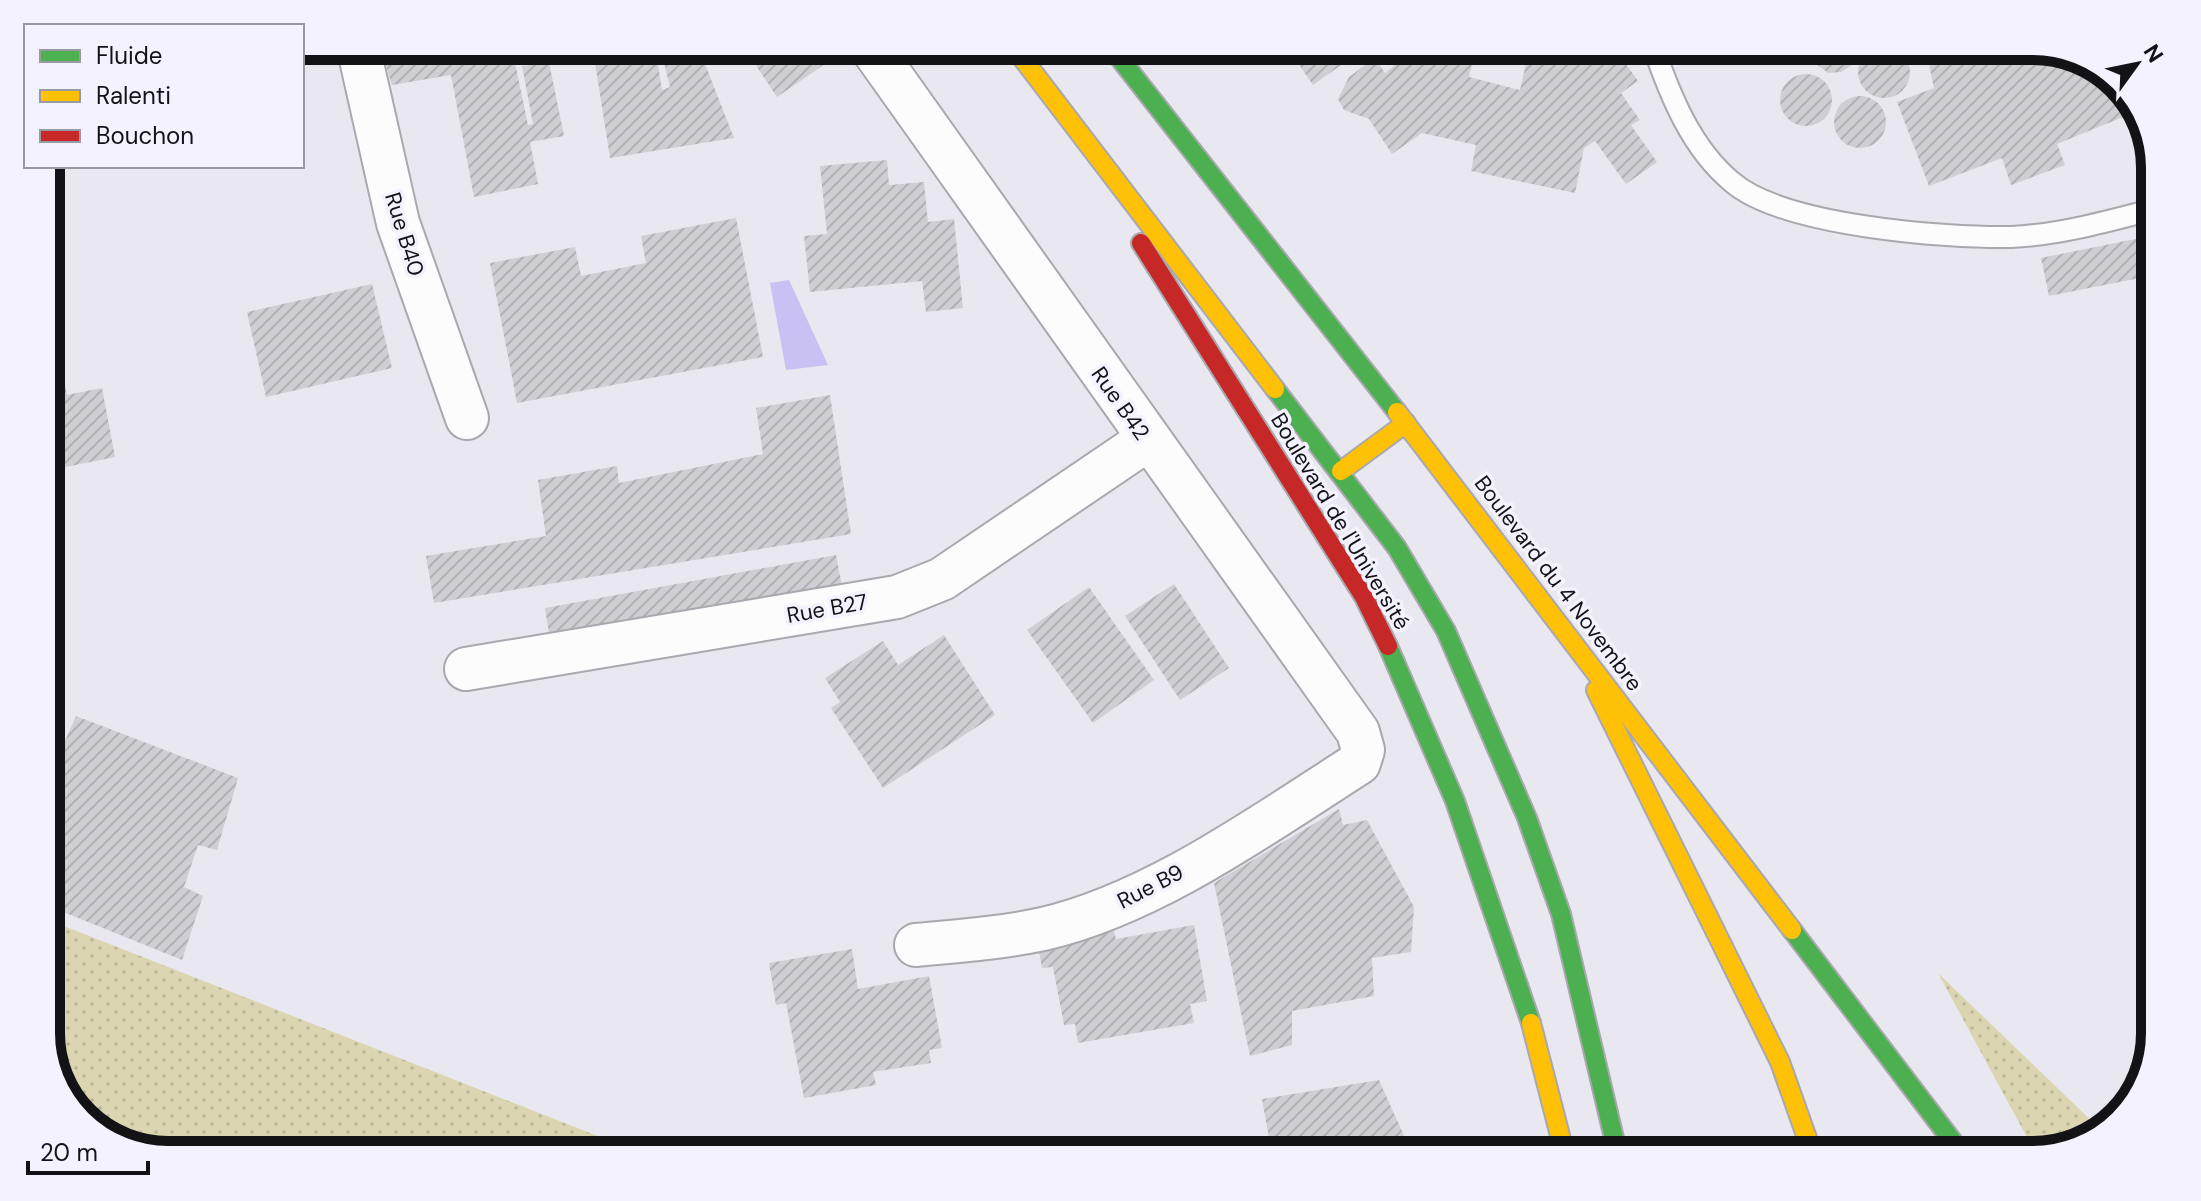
<svg xmlns="http://www.w3.org/2000/svg" width="2201" height="1201" font-family="'DM Sans',sans-serif">
	<style>
		.grass { fill: url(#grass-dots) }
		.water { fill: #c9c0f3 }
		.building { fill: url(#building-hatch) }
		.lines { fill: none; stroke-linecap: round; stroke-linejoin: round }
		.lane-casing { stroke: #a9a8ae; stroke-width: 24 }
		.street-casing { stroke: #a9a8ae; stroke-width: 46 }
		.fast-casing { stroke: #a9a8ae; stroke-width: 22 }
		.slow-casing { stroke: #a9a8ae; stroke-width: 22 }
		.jam-casing { stroke: #a9a8ae; stroke-width: 22 }
		.lane { stroke: #fcfcfd; stroke-width: 20 }
		.street { stroke: #fcfcfd; stroke-width: 42 }
		.fast { stroke: #4caf50; stroke-width: 18 }
		.slow { stroke: #ffc107; stroke-width: 18 }
		.jam { stroke: #c62828; stroke-width: 18 }
		.labels { text-anchor: middle; stroke-width: 7; stroke-linejoin: round; paint-order: stroke }
		.street-label { font-size: 22px; fill: #131317; stroke: #f3f2fe }
		.rim { fill: none; stroke: #131317; stroke-width: 10 }
	</style>
	<defs>
		<pattern id="grass-dots" width="8" height="8" patternUnits="userSpaceOnUse" patternTransform="scale(2)"><rect width="8" height="8" fill="#dbd6b1"/><path d="M2 2h.1M6 6h.1" fill="none" stroke="#bbb798" stroke-width="1.8" stroke-linecap="round"/></pattern>
		<pattern id="building-hatch" width="6" height="6" patternUnits="userSpaceOnUse" patternTransform="scale(2)"><rect width="6" height="6" fill="#ceced4"/><path d="M-1 1l2-2M0 6l6-6M5 7l2-2" fill="none" stroke="#b0b0b5"/></pattern>
	</defs>
	<rect width="100%" height="100%" fill="#e9e8f0"/>
	<g class="grass">
		<path d="M46,919L646,1155H168L114,1142L67,1101L46,1041Z"/>
		<path d="M1938,973L2103,1132L2100,1135L2036,1154Z"/>
	</g>
	<path class="water" d="M789,280L828,365L786,370L770,283Z"/>
	<g class="building">
		<circle cx="1884" cy="72" r="26"/>
		<path d="M380,46H655L662,90L670,87L660,46H698L734,138L610,158L593,50L515,63L528,125L533,124L522,66L549,62L564,136L530,142L538,184L474,197L451,75L392,85Z"/>
		<path d="M743,46H832L838,55L777,97Z"/>
		<path d="M1286,46H1368L1313,85Z"/>
		<path d="M1379,46H1476L1469,77L1520,90L1530,46H1613L1638,81L1621,93L1640,120L1631,125L1657,162L1626,184L1595,141L1584,148L1575,193L1471,171L1476,145L1422,133L1392,154L1369,119L1344,110L1338,99L1349,77L1375,58L1385,73L1394,66Z"/>
		<path d="M1805,46H1858V53L1852,65L1841,72L1828,73L1808,58Z"/>
		<path d="M1918,46H2033L2087,59L2135,101L2138,111L2057,144L2065,165L2011,185L2002,158L1929,186L1897,102L1934,88L1929,65Z"/>
		<circle cx="1806" cy="100" r="26"/>
		<circle cx="1860" cy="122" r="26"/>
		<path d="M887,160L889,185L924,182L928,222L954,219L963,308L926,312L922,281L810,292L804,236L827,234L820,166Z"/>
		<path d="M736,218L763,357L517,403L490,263L575,247L581,276L646,263L641,236Z"/>
		<path d="M2155,235V275L2049,296L2041,258Z"/>
		<path d="M372,284L392,368L266,397L247,312Z"/>
		<path d="M61,364L67,395L102,388L115,457L46,471V367Z"/>
		<path d="M830,395L851,534L434,603L426,556L546,536L538,480L617,466L619,483L763,454L756,408Z"/>
		<path d="M836,555L842,586L550,640L545,608Z"/>
		<path d="M60,563L65,634L46,636V564Z"/>
		<path d="M1174,584L1229,668L1180,700L1125,616Z"/>
		<path d="M1089,587L1154,680L1093,723L1027,630Z"/>
		<path d="M944,635L995,715L883,788L831,708L840,702L825,678L883,641L898,665Z"/>
		<path d="M76,716L238,778L217,850L198,845L184,887L203,896L182,960L46,905V784Z"/>
		<path d="M1339,809L1343,825L1367,820L1414,907L1411,952L1372,958L1374,996L1292,1011V1045L1250,1056L1214,883Z"/>
		<path d="M1194,925L1207,1001L1190,1004L1194,1023L1078,1043L1075,1024L1064,1025L1053,967L1042,968L1037,940L1113,927L1116,939Z"/>
		<path d="M852,949L858,989L929,976L942,1048L929,1050L931,1063L873,1072L876,1085L804,1098L786,1003L776,1005L769,963Z"/>
		<path d="M1379,1080L1405,1138L1395,1140L1397,1155H1272L1262,1099Z"/>
	</g>
	<g class="lines">
		<defs>
			<path id="lane" d="M1653,46C1670,95 1691,148 1732,182C1783,226 1944,238 2011,237C2058,235 2110,221 2155,209"/>
			<g id="street">
				<path d="M358,46L398,223L467,418"/>
				<path d="M870,46L1358,732L1363,750L1359,763C1265,823 1153,904 1043,929C1001,938 959,941 916,945"/>
				<path d="M466,669L897,597L942,579L1147,440"/>
			</g>
			<g id="fast">
				<path d="M1110,46L1397,412"/>
				<path d="M1275,389L1397,548L1446,631L1527,818L1561,914L1618,1155"/>
				<path d="M1388,646L1455,801L1531,1023"/>
				<path d="M1792,930L1963,1155"/>
			</g>
			<g id="slow">
				<path d="M1013,46L1275,389"/>
				<path d="M1397,412L1792,930"/>
				<path d="M1341,471L1406,423"/>
				<path d="M1596,690L1780,1062L1813,1155"/>
				<path d="M1531,1023L1565,1155"/>
			</g>
			<path id="jam" d="M1141,243L1364,597L1388,646"/>
		</defs>
		<use href="#lane" class="lane-casing"/>
		<use href="#street" class="street-casing"/>
		<use href="#fast" class="fast-casing"/>
		<use href="#slow" class="slow-casing"/>
		<use href="#jam" class="jam-casing"/>
		<use href="#lane" class="lane"/>
		<use href="#street" class="street"/>
		<use href="#fast" class="fast"/>
		<use href="#slow" class="slow"/>
		<use href="#jam" class="jam"/>
	</g>
	<g class="labels">
		<g class="street-label">
			<text transform="translate(405 234) rotate(73)" y="8">Rue B40</text>
			<text transform="translate(1121 403) rotate(55)" y="8">Rue B42</text>
			<text transform="translate(1341 521) rotate(59)" y="8">Boulevard de l'Université</text>
			<text transform="translate(1559 583) rotate(53)" y="8">Boulevard du 4 Novembre</text>
			<text transform="translate(827 608) rotate(-10)" y="8">Rue B27</text>
			<text transform="translate(1150 886) rotate(-27)" y="8">Rue B9</text>
		</g>
	</g>
	<path d="M0 0H2201V1201H0ZM168 60H2033A108 108 0 0 1 2141 168V1033A108 108 0 0 1 2033 1141H168A108 108 0 0 1 60 1033V168A108 108 0 0 1 168 60Z" fill="#f3f2fe" fill-rule="evenodd"/>
	<path class="rim" d="M168 60H2033A108 108 0 0 1 2141 168V1033A108 108 0 0 1 2033 1141H168A108 108 0 0 1 60 1033V168A108 108 0 0 1 168 60Z"/>
	<rect x="24" y="24" width="280" height="144" fill="#f3f2fe" stroke="#9999a2" stroke-width="2"/>
	<rect x="40" y="50" width="40" height="12" fill="#4caf50" stroke="#9999a2" stroke-width="2"/>
	<text x="96" y="64" font-size="24" fill="#131317">Fluide</text>
	<rect x="40" y="90" width="40" height="12" fill="#ffc107" stroke="#9999a2" stroke-width="2"/>
	<text x="96" y="104" font-size="24" fill="#131317">Ralenti</text>
	<rect x="40" y="130" width="40" height="12" fill="#c62828" stroke="#9999a2" stroke-width="2"/>
	<text x="96" y="144" font-size="24" fill="#131317">Bouchon</text>
	<g transform="translate(2137 64) rotate(57)" stroke="#f3f2fe" stroke-width="6" paint-order="stroke">
	<path d="M0-6L14 30L0 20L-14 30Z" fill="#131317"/>
	<text y="-12" font-size="22" font-weight="bold" text-anchor="middle" fill="#131317">N</text>
	</g>
	<path d="M28 1161v12h120v-12" fill="none" stroke="#131317" stroke-width="4"/>
	<text x="40" y="1161" font-size="24" fill="#131317" stroke="#f3f2fe" stroke-width="6" paint-order="stroke">20 m</text>
</svg>
